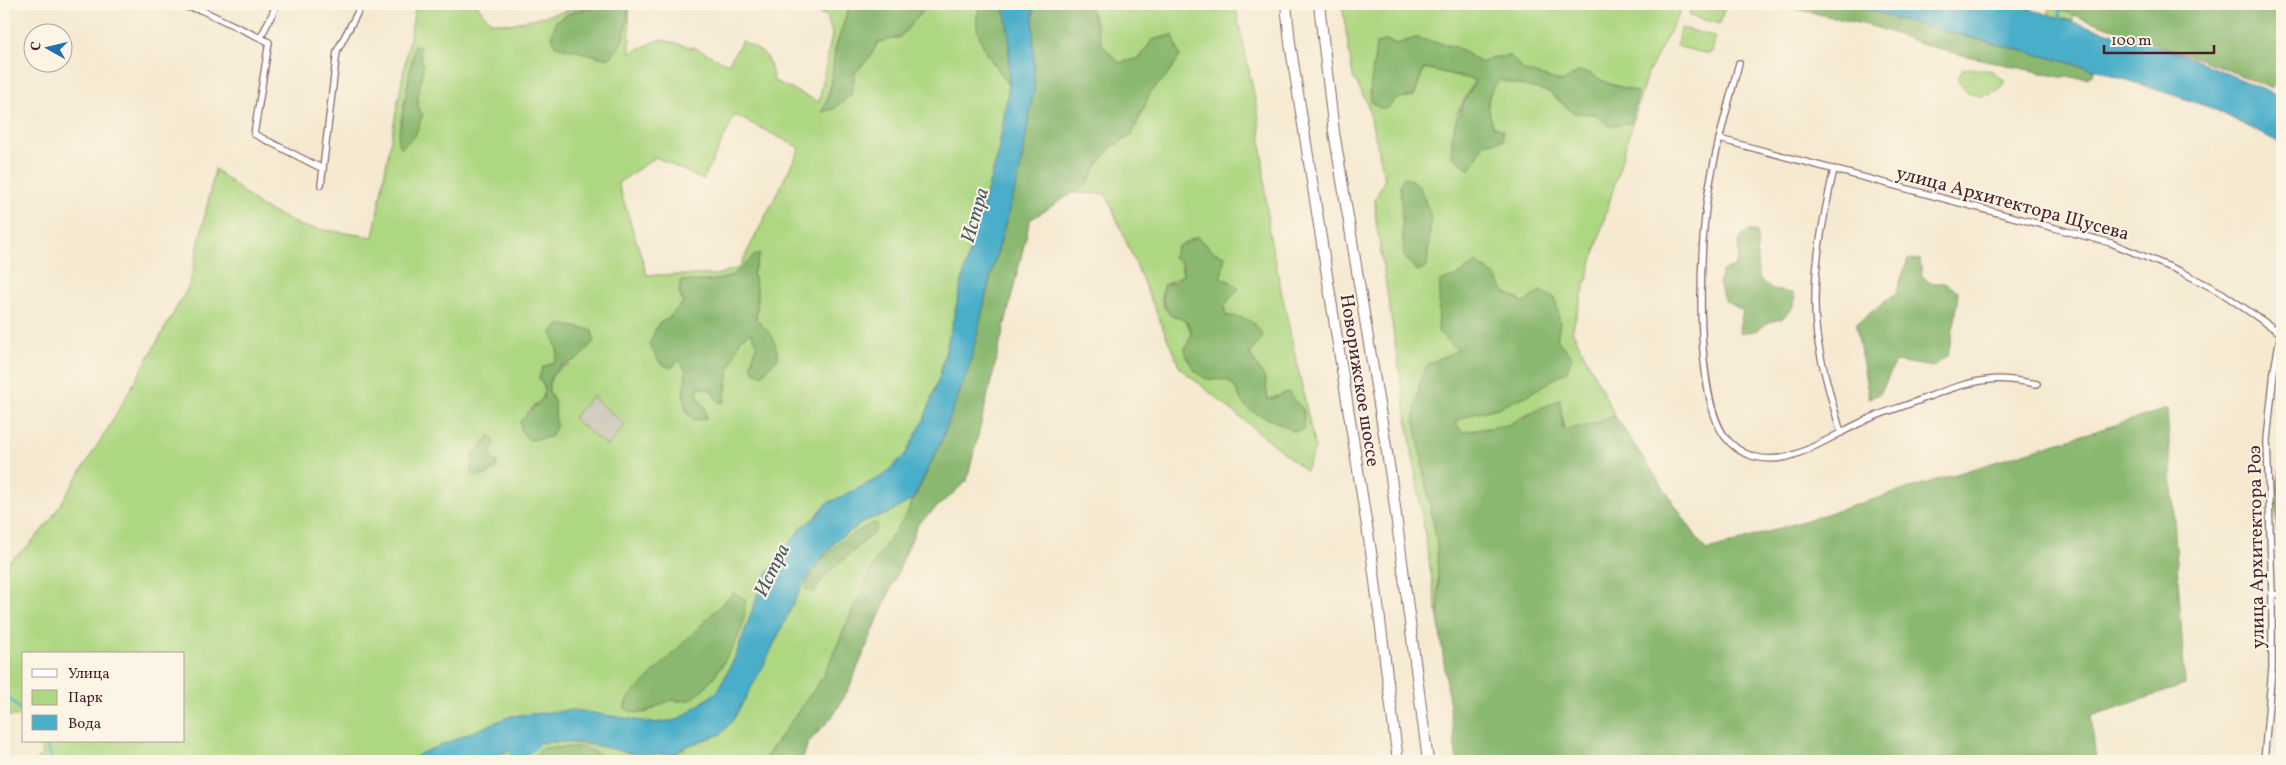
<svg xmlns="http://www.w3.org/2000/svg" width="2286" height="765" font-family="Vollkorn,serif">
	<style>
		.industrial { fill: #c8c4b8 }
		.green { fill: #aed782; stroke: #7c7b56; fill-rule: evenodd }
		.forest { fill: #8ab870; stroke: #6a6c4e }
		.water { fill: #4aaec9; stroke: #4a667a }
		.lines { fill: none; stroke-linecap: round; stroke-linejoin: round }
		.stream { stroke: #4aaec9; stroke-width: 2.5 }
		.river { stroke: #4aaec9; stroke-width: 14 }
		.street-casing { stroke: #866665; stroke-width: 8 }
		.highway-casing { stroke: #866665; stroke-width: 12 }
		.street { stroke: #fff; stroke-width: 5.5 }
		.highway { stroke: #fff; stroke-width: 10 }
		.labels { text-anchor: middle; stroke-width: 4; stroke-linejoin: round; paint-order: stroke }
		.street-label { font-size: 19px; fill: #4a1f2b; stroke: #fcf5e5 }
		.water-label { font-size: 20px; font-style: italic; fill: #4a586a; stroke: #fcf5e5 }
	</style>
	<rect width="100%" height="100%" fill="#fcf5e5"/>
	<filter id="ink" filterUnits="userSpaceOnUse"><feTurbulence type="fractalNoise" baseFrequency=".02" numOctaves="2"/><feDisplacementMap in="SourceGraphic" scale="10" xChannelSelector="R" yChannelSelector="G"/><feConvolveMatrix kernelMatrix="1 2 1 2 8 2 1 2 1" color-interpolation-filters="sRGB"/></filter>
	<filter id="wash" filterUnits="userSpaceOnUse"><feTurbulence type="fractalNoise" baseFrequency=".0096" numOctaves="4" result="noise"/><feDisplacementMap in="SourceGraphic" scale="20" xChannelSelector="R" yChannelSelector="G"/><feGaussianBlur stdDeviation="1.12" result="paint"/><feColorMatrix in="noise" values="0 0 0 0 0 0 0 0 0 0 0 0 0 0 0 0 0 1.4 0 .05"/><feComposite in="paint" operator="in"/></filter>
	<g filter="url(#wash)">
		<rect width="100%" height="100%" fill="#f5e9d0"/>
		<path class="industrial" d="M592,396L626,425L607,447L573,417Z"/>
		<g class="green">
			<path d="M416,4H477L482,12L492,22L510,24L596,4H613L565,14L577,51L588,52L598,57L628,19L629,4L630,53L661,39L697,49L728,64L742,41C767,54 768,54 774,81L819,102L832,34L827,16L799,4H846L849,7L835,50L832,81L823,112L851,95L855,73L870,57L878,42L900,37L923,11L925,4H981L980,7L987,54L1009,85L998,154L970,248L940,375L924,420L905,455L883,476L826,504L815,518L802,527L764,578L736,655L718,691L678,720L654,723L574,710L511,716L422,753L410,761H36L43,753L36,741H184V654H24V716H4V565L27,547L50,521L110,425L190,284L215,169L260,206L304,227L373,237ZM415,44L421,59L417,93L419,110L400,127ZM735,115L800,148L739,268L715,275H647L618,183L656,157L703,180ZM760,254L753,274L758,296L756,319L772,335L751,365L758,343L751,333L741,338L736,348L719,402L711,390L698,386L697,397L705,407L706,418L695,420L687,414L683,391L687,380L685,368L658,324L668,319L683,302L679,291L681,280C699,282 724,283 739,271C747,264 749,257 760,254ZM558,354L569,365C558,368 547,376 549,390C550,396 554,400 555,405C556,416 556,427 551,437L529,440L527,412L543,398L544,387L539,378L542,368L553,363ZM592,396L625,425L607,446L573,418ZM491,447L492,459L476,476L471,472L472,456L479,448ZM726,655L722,666L708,684L680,701L668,700L645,713L628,698L661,667Z"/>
			<path d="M1089,4H1235L1259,118L1269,233L1315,448L1306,471L1180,368L1106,194L1069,193L1087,184L1098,164L1112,147L1132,135L1150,93L1167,75L1180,57L1172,35L1152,40L1140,58L1119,63L1103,46ZM1197,237L1214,252L1224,256L1221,278L1231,282L1224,306L1226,317C1244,316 1254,320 1262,336L1250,354L1265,379L1268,400L1288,392L1304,411L1292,431C1278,420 1259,418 1245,405C1239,400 1238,388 1231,383C1222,376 1211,382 1202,376C1196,373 1191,364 1187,359C1194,326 1193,324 1164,308L1161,297L1164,285L1183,275L1177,247Z"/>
			<path d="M1342,4H1684L1646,77L1572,330L1615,416L1587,426L1563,430V416L1542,406L1508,425L1462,432L1455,422L1474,413L1498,408L1567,371L1557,339L1560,322L1505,292L1495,276L1477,262L1455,277L1458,350L1422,464L1437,542L1439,625L1376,221L1375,199L1385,179L1367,102L1353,77ZM1416,38L1456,47L1481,63L1490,58L1510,56L1525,71L1563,82L1579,72L1589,73L1607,83L1638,92L1610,126L1594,114L1574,113L1549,92L1500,80C1484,94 1487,107 1493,126L1456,115L1475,80L1424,68L1414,96L1394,99L1369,93L1386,41L1396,44ZM1420,188L1431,217L1404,256Z"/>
			<path d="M1692,4H1708L1724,8L1720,24L1689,16Z"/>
			<path d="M2048,4H2072L2073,21L2049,15Z"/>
			<path d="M1681,28L1713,36L1715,39L1712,52L1708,54L1676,46Z"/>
			<path d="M1969,68L1992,71L2005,81L2003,86C1990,100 1966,100 1958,79L1962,70Z"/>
			<path d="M913,499L908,512L858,598L823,677L763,761H612L594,752L577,747L542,748L529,761H479L532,743L561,742L675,754L687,746L721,734L800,590L816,565L837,540L867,520L887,514Z"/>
		</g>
		<g class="forest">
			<path d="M613,4H628C628,25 625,44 609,59L555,46L552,35L556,21L575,11Z"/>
			<path d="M846,4H925L923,11L900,37L878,42L870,57L855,73L851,95L834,109L822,112L830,92L835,50L849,7Z"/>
			<path d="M981,4H1004L1009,36V85C994,63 966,33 981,4Z"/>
			<path d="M1033,4H1089L1103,46L1119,63L1140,58L1152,40L1173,35L1180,57L1167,75L1150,93L1132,135L1112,147L1098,164L1087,184L1030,220L967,481L918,524L849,688L834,715L808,743L802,761H763L823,677L876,559L908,512L941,442L970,364L990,278L1019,175L1034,91Z"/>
			<path d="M1775,4H1854L1890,17L2094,69L2093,74L2087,78L2060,77L1941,50L1875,27Z"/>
			<path d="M2042,4H2282V70L2272,89L2216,65Z"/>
			<path d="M1416,38L1456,47L1481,63L1490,58L1510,56L1525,71L1563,82L1579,71L1589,73L1607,83L1638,92L1631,123L1610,126L1594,114L1574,113L1549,92L1500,80C1484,94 1487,107 1493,126L1503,130V140L1484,144L1470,170L1452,156C1450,121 1462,109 1475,80L1424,68L1414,96L1394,99L1389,108H1379L1371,102C1368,91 1375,58 1376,43L1386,41L1396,44Z"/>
			<path d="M415,44L420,47C418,54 423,58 423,66C423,81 415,94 419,110L423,114L415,136L401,148L398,144V138Z"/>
			<path d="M1403,177L1413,181L1420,188L1431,217L1427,267L1417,271L1404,256L1400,186Z"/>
			<path d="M1749,230L1757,232C1760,267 1746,288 1793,293L1795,298L1792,308L1782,319L1769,322L1758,330L1741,334L1739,329L1743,311L1724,300L1719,283L1722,271L1734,267C1740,259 1739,253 1738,244L1742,235Z"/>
			<path d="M1197,237L1214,252L1225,256L1221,278L1231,282L1239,289L1224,306L1226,316C1244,316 1254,320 1263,336L1250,354L1265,379L1268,400L1288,392L1304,411L1303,430L1292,431C1278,420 1259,418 1245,406C1239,400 1238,388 1231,383C1225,378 1220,380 1213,380C1197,379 1187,362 1185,348C1196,331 1191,319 1171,316C1162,305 1161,298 1164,285L1174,282L1183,275L1182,263L1173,258L1177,247Z"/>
			<path d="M760,253L753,274L758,296L756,319L772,335L779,357L762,375L755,373L751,365L757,343L751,333L741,338L729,370L724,402H719L711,390L698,387L697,397L705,407L706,418L696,420L687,414C686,407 684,400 684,394C683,378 692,375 678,360L672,368L661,364L649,345L658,324L668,319L683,302L679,291L681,280C699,282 725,283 739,270C747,263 750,257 760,253Z"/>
			<path d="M1908,259L1920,260L1922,276L1930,283H1944L1958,291L1956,315L1948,355L1933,367L1896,361L1880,394L1869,398L1856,324L1896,293Z"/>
			<path d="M1477,262L1495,276L1505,292L1524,303L1540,291L1555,298L1560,322L1557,339L1572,357L1567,371L1526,396L1498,408L1474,413L1455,422L1462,432L1508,425L1560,399L1563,429L1587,426L1615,416L1706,551L2167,409L2185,685L2091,716L2096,761H1457L1439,625L1437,542L1414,417L1420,381L1428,364L1458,350L1438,332L1440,281L1455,277Z"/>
			<path d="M559,324L592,330L594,341L579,358L558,368L551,378L548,389L555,404L556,427L551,437L529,440L521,431L520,421L543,398L544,387L539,378L543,367L553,363L558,354L552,332Z"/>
			<path d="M490,435L495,442C491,448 491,452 492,459L497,462L496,468L487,475L476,476L471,472L472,456Z"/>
			<path d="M2280,471H2282V536L2277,532L2275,497Z"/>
			<path d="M873,523L878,525L874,533L829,572L813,593L805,589C815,556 845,537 873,523Z"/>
			<path d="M733,593L746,600C744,608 745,618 742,627C736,646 709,688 692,699C684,703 674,698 666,702C649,709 642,719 624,708L628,698Z"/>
			<path d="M577,747L586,748L612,761H529L542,748Z"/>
		</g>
		<g class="water">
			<path d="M1004,4H1033L1034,91L1019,175L990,278L970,364L941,442L913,499L887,514L867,520L837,540L816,565L800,590L763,667L733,720L721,734L687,746L675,754L640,755L584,743L561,742L532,743L479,761H410L422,753L511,716L574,710L654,723L678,720L718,691L736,655L764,578L802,527L815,518L826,504L883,476L905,455L924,420L940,375L970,248L998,154L1009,85V36Z"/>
			<path d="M1854,4H2012L2173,51L2215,68L2282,98V144L2212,108L2094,69L1890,17Z"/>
		</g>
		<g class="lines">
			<g class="stream">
				<path d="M2059,4L2060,20"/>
				<path d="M4,692L24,714"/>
				<path d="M44,741L53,761"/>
			</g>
			<path class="river" d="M514,761L517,754L532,743L531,729"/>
		</g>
	</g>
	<g filter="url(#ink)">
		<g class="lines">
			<defs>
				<g id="street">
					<path d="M174,4L201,10L269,42L254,134L323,169"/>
					<path d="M261,37L277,4"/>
					<path d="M1739,63C1728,105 1716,146 1709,188C1699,241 1693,397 1726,438C1741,457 1764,462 1787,457C1813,450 1838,433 1862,422C1878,414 1896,409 1912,403C1937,394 1961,383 1988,380C2004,378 2020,381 2037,384"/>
					<path d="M1719,139L2111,243L2182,272L2222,293L2282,334"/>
					<path d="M1834,169C1822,223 1810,281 1817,336C1822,369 1832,401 1841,433"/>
					<path d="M321,185L337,51L362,4"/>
					<path d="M2272,594L2282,595"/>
					<path d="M2264,761L2272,668V594L2267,440L2274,371L2281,333"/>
				</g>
				<g id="highway">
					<path d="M1286,4L1290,43L1372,558L1398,761"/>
					<path d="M1319,4L1334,132L1391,477L1428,761"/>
				</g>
			</defs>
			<use href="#street" class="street-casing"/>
			<use href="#highway" class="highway-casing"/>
			<use href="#street" class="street"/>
			<use href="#highway" class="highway"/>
		</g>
	</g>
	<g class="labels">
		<g class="street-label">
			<text transform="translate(2013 202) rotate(15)" y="7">улица Архитектора Щусева</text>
			<text transform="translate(1361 380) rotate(81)" y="7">Новорижское шоссе</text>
			<text transform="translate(2255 547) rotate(-91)" y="7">улица Архитектора Роэ</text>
		</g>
		<g class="water-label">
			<text transform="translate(974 215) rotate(-74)" y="7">Истра</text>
			<text transform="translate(771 570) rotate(-64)" y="7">Истра</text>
		</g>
	</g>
	<rect width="2286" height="765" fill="none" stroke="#fcf5e5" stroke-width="20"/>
	<rect x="22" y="652" width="162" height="90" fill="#fcf5e5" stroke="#b59f9b"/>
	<rect x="32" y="669" width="25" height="8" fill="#ffffff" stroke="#b59f9b"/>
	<text x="68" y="678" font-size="15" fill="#4a1f2b">Улица</text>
	<rect x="32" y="690" width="25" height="15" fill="#aed782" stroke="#b59f9b"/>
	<text x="68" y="702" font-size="15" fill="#4a1f2b">Парк</text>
	<rect x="32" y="715" width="25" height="15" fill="#4aaec9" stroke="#b59f9b"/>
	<text x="68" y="728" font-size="15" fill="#4a1f2b">Вода</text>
	<g transform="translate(48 48) rotate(278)"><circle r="24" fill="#fcf5e5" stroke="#b59f9b"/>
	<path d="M0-4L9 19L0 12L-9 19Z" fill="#1f6fb2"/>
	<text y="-8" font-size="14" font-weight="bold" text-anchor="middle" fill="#4a1f2b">С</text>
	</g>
	<path d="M2104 45v8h110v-8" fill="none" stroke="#4a1f2b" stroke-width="2.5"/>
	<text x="2111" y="45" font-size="15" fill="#4a1f2b" stroke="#fcf5e5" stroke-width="4" paint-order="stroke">100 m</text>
</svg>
